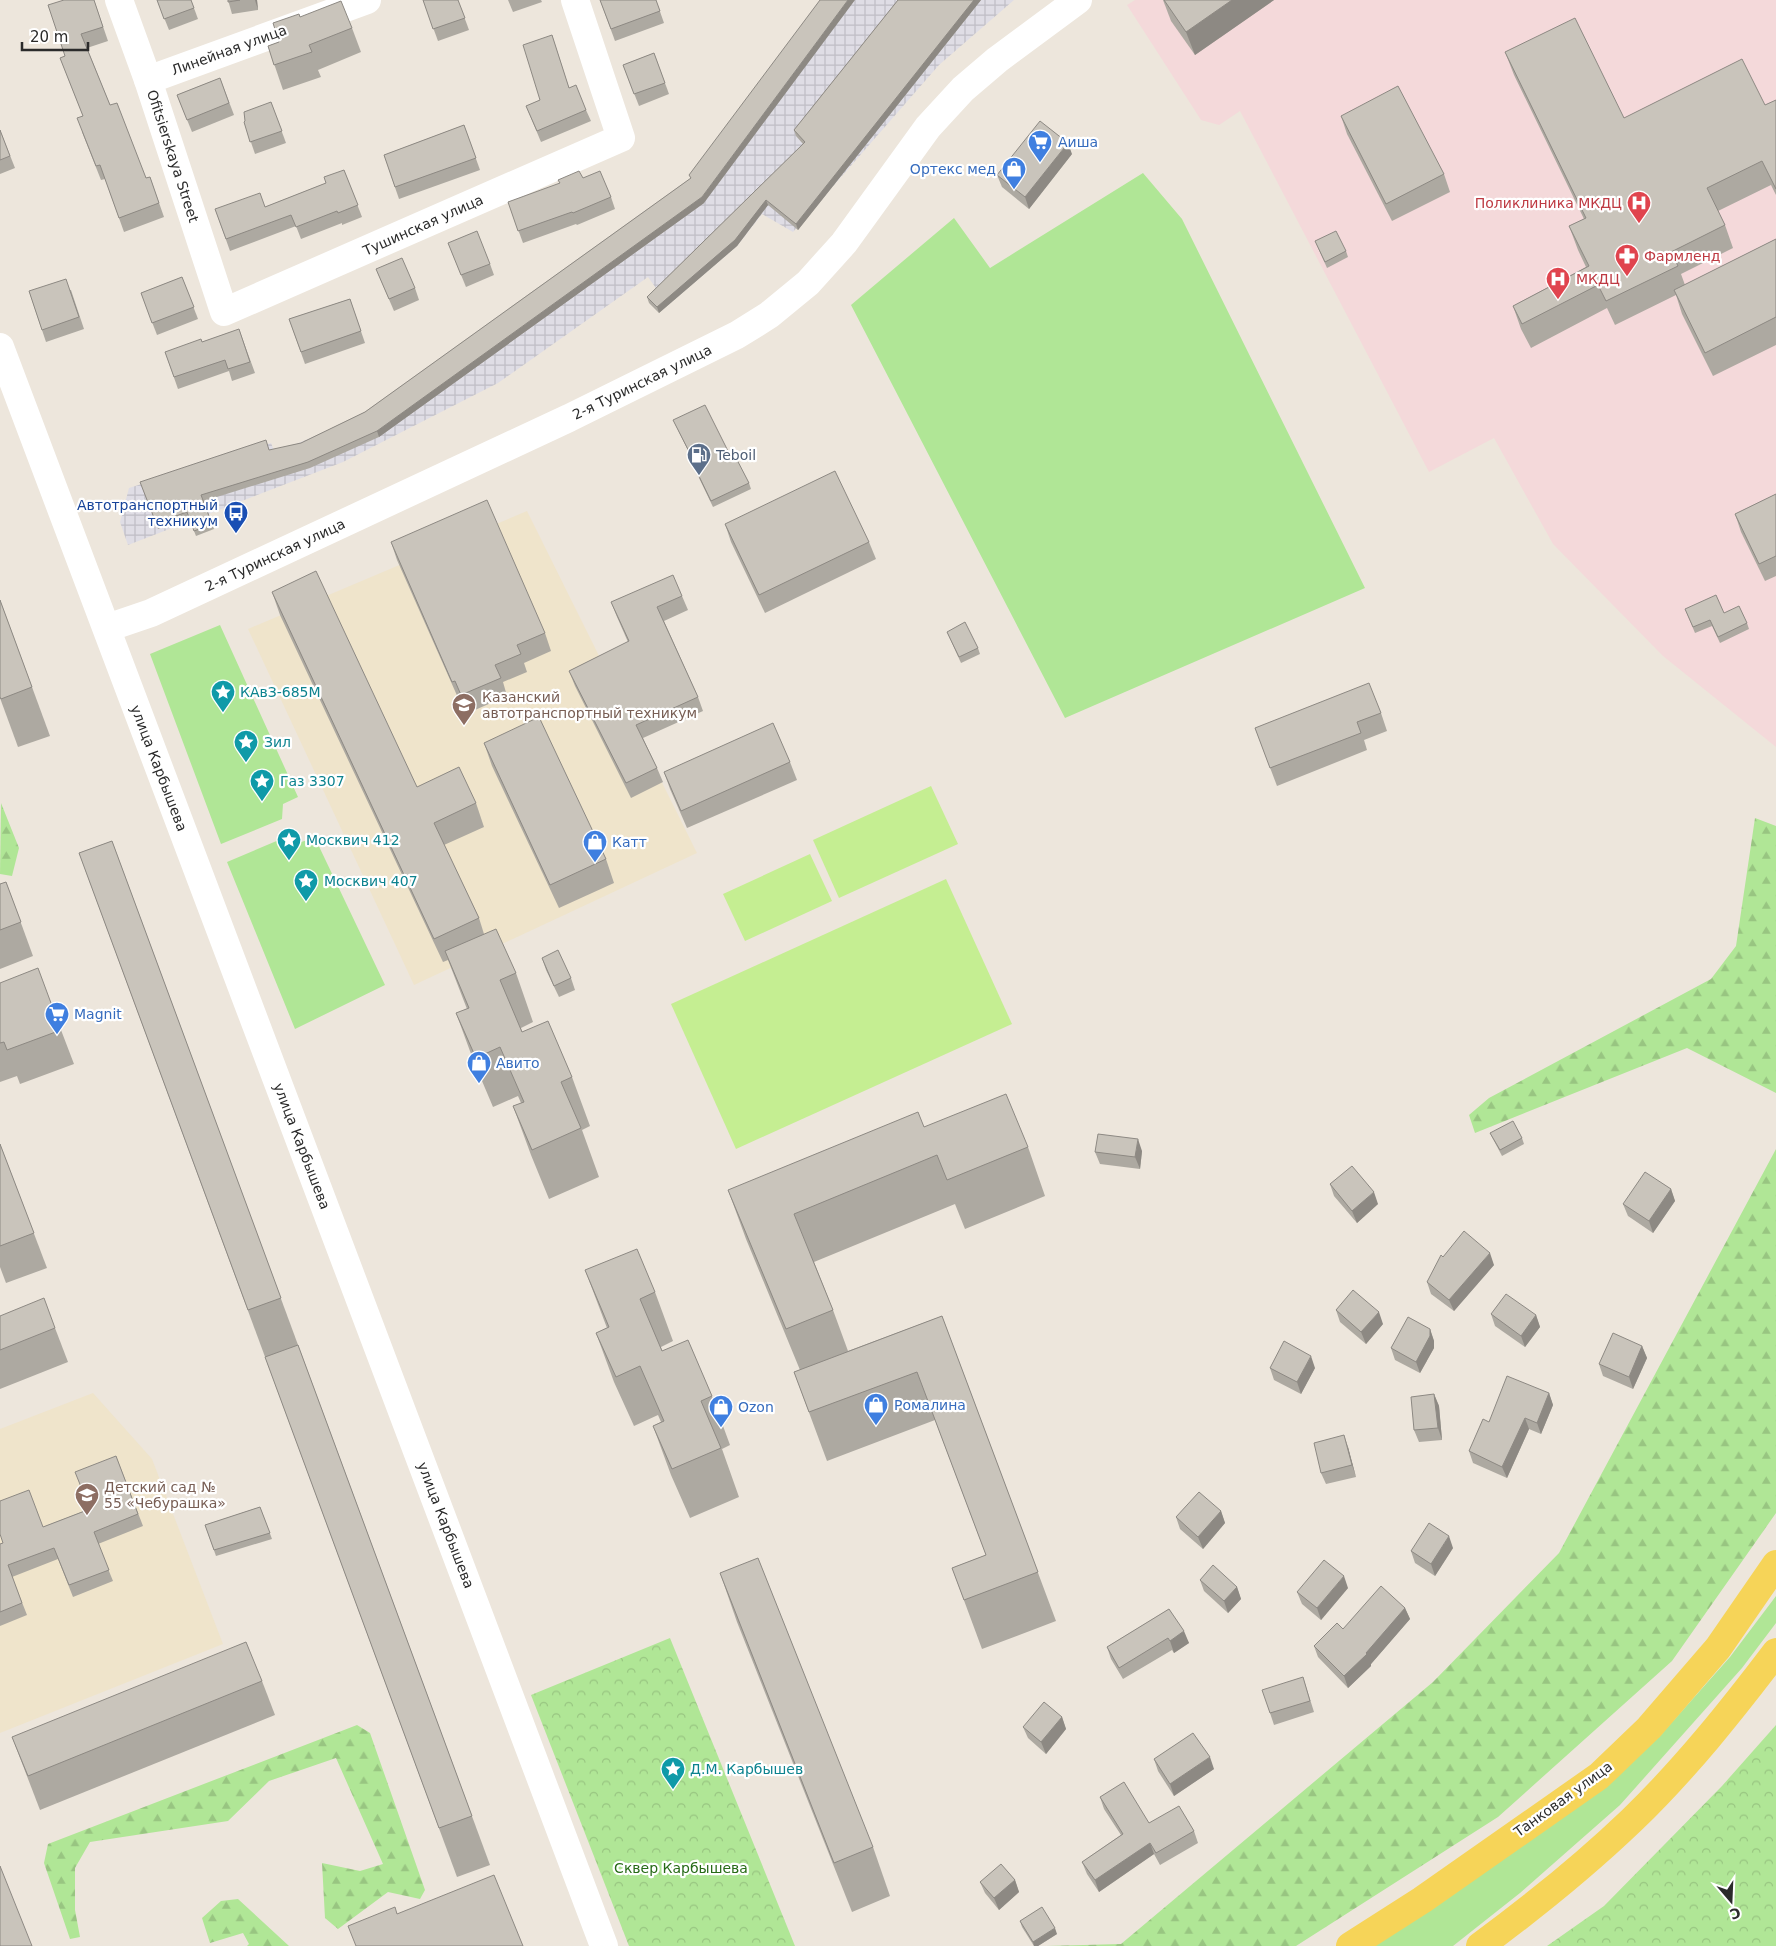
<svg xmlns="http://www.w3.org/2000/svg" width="1776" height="1946" font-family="'DejaVu Sans',sans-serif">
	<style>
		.industrial { fill: url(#industrial-grid) }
		.education { fill: #efe4cb }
		.medical { fill: #f4d9da }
		.grass { fill: #b0e696 }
		.forest { fill: url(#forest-firs) }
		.park { fill: url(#park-crowns) }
		.pitch { fill: #c5ee92 }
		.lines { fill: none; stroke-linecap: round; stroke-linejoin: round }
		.minor { stroke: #fff; stroke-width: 28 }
		.major { stroke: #f6d458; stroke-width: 28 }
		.wall { fill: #ada9a1 }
		.shaded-wall { fill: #8d8983 }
		.building { fill: #c9c4bb; stroke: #8d8983 }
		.labels { text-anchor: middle; stroke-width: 4.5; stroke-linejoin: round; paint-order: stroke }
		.street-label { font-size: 14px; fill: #2b2b2b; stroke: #fff }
		.shop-label { font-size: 14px; fill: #366cbe; stroke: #fff; text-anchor: start }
		.health-label { font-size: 14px; fill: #be3a42; stroke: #fff; text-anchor: start }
		.service-label { font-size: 14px; fill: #4e5e75; stroke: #fff; text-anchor: start }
		.transit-label { font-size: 14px; fill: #164399; stroke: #fff; text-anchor: end }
		.culture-label { font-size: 14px; fill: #0d838f; stroke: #fff; text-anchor: start }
		.education-label { font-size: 14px; fill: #785e54; stroke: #fff; text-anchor: start }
		.park-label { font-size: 14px; fill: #276b17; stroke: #fff }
	</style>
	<defs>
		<pattern id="industrial-grid" width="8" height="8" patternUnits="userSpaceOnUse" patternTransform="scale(1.25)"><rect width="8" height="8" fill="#dfdde5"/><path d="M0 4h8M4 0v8" fill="none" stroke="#c0bec5"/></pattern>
		<pattern id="forest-firs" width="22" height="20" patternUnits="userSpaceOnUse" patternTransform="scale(1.25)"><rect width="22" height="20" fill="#b0e696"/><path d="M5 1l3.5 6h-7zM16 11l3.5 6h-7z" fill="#98c581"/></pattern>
		<pattern id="park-crowns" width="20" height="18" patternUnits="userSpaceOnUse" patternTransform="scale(1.25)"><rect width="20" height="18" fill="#b0e696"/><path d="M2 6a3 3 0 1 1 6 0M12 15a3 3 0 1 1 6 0" fill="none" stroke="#98c581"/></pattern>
	</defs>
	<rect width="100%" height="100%" fill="#ede6dc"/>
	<path class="industrial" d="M820,0H1014L939,65L793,232L762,214L737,246L668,305L648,277L498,383L343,462L128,545L120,522L129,488L271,443L275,453L365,415L684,188Z"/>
	<g class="education">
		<path d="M527,511L697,853L414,985L248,629Z"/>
		<path d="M93,1393L152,1459L223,1644L0,1733V1429Z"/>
	</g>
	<path class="medical" d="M1135,0H1776V747L1663,656L1553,544L1494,438L1429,472L1240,111L1219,125L1201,120L1127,5Z"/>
	<g class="grass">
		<path d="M1143,173L1182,219L1365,588L1065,718L851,305L954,218L990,268Z"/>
		<path d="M220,625L298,797L283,804L282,819L221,844L150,654Z"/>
		<path d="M293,834L301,842L315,838L385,985L295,1029L227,862Z"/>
		<path d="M1776,1596V1623L1742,1668L1620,1805L1520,1893L1453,1946H1369L1658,1738L1730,1657Z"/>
	</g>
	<g class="forest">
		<path d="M1,803L19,848L12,876L0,874Z"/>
		<path d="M1755,818L1776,826V1093L1687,1048L1475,1133L1469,1115L1489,1098L1711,979L1736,946Z"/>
		<path d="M1776,1149V1513L1672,1661L1498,1817L1296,1946H1046L1121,1944L1433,1682L1559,1553Z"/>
		<path d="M357,1725L370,1733L425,1890L420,1899L388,1892L338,1929L325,1918L322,1863L360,1871L383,1864L336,1758L269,1781L228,1821L90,1842L75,1868V1910L80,1937L70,1939L44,1863L48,1844Z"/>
		<path d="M238,1899L289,1946H247L249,1944L243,1933L210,1943L202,1918L221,1901Z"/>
	</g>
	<g class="park">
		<path d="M670,1638L795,1946H629L531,1695Z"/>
		<path d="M1776,1725V1946H1547L1604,1906L1722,1786Z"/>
	</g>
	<g class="pitch">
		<path d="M931,786L958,844L839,898L813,840Z"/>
		<path d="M810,854L832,901L745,941L723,894Z"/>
		<path d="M946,879L1012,1024L736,1149L671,1004Z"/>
	</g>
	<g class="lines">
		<g class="minor">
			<path d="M119,0L148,80L224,312L621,138L575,0"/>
			<path d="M148,80L367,0"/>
			<path d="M0,347L604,1946"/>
			<path d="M107,628L151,613L569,418L737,335L769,315L808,283L844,243L928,127L963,89L997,60L1078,0"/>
		</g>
		<g class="major">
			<path d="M1350,1946L1422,1900L1599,1776L1649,1728L1718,1648L1776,1564"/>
			<path d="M1480,1946C1533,1907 1585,1865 1632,1820C1685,1769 1732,1710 1776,1652"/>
		</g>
	</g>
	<g class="wall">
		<path d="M94,0L108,41L87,48L110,105L146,178L150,177L164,217L124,232L105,179L101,180L82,132L83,116L60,58L65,56Z"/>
		<path d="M157,0H191L198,19L169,30Z"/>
		<path d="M228,0H257L258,10L232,14Z"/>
		<path d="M423,0H458L469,30L438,41Z"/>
		<path d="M508,0H541L542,2L513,12Z"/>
		<path d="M600,0H656L664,23L615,41Z"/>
		<path d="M898,0H981L798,230L768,205L737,246L659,313L649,303L647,297L803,144L796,136L794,130Z"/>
		<path d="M1163,0H1274L1195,55L1171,21Z"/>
		<path d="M300,17L352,28L361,52L318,70L321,77L283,90L268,46L279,42Z"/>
		<path d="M552,35L569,88L586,110L591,121L541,142L526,106L540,100Z"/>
		<path d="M1505,52L1624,118L1765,105L1776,100V195L1771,185L1718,211L1725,225L1733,248L1681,274L1685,285L1776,239V345L1713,376L1682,314L1676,295L1615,325L1607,308L1531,348L1521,329L1513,306L1586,267L1578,250L1569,226L1584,219L1514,75Z"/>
		<path d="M654,53L669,94L639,106L623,65Z"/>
		<path d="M220,78L234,115L192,132L177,95Z"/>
		<path d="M271,102L286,143L255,154L244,122L245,121Z"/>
		<path d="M1341,116L1444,174L1450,192L1392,221L1347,134Z"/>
		<path d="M464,125L480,170L399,199L384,155Z"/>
		<path d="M0,130L15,168L0,174Z"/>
		<path d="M1072,154L1029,209L1002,187L997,175Z"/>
		<path d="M344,170L362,217L342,225V223L301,239L296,226L230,251L215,209L265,207L326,183Z"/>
		<path d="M689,175L704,203L379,437L310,468L204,501L214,529L196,536L189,518L158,529L140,482L301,443L365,412L691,178Z"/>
		<path d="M583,178L611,197L615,209L577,225L576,224L523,243L508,202Z"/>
		<path d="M1315,241L1346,251L1348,257L1327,268Z"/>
		<path d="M448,243L490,264L494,275L466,287Z"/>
		<path d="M376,269L415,288L419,300L394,311Z"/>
		<path d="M182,277L198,319L157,335L141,293Z"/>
		<path d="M71,290L84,329L46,342L29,291Z"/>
		<path d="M350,299L365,343L305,364L289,319Z"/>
		<path d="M239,329L255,373L232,381L229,371L178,389L165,352L202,342Z"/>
		<path d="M673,420L730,455L749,483L751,489L713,507L699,478L697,472L698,471L676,426Z"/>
		<path d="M1776,494V576L1765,581L1741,532L1735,514Z"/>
		<path d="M725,524L869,542L876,559L765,613L731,542Z"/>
		<path d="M391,542L545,633L551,651L524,663L527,672L503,682L507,696L468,713L461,699L459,700L397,560Z"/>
		<path d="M272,592L417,787L476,803L484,827L444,845L479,918L484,934L516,973L533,1022L521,1028L522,1032L572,1077L590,1126L582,1130L599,1177L549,1199L531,1155L513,1106L521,1103L518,1096L493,1107L474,1062L456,1013L467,1009L448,960L443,962L280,615Z"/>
		<path d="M682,596L688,610L664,621L698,697L703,711L643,738L657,768L663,782L631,798L575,686L569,671L628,642L617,617L611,602Z"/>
		<path d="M0,600L50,736L18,747L0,698Z"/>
		<path d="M1685,609L1724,613L1747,623L1749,629L1720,643L1712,626L1695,633Z"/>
		<path d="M947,632L978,648L980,654L961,663Z"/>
		<path d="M1381,713L1387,731L1364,740L1367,750L1277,786L1255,728Z"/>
		<path d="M484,743L606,859L614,883L559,908L492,766Z"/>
		<path d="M790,762L797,780L687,828L670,789L664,772Z"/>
		<path d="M112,841L490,1865L457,1877L79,853Z"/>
		<path d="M6,882L33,956L0,969V884Z"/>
		<path d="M542,958L571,978L575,990L559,997L546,970Z"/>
		<path d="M0,983L61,1030L74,1064L20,1084L17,1076L0,1082Z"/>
		<path d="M924,1127L1028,1147L1045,1196L965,1229L955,1204L814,1262L833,1310L848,1351L942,1316L1056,1621L982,1649L952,1568L986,1555L935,1420L827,1461L794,1372L800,1370L746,1239L728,1190Z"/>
		<path d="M1490,1133L1522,1138L1524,1144L1502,1156L1493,1139Z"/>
		<path d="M0,1144L47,1268L6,1283L0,1267Z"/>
		<path d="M1142,1151L1140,1169L1100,1164L1095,1152Z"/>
		<path d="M1330,1184L1378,1204L1357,1223L1334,1196Z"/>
		<path d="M1671,1189L1675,1201L1653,1233L1628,1216L1623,1204Z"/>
		<path d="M1443,1257L1494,1265L1454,1311L1431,1294L1427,1282Z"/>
		<path d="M585,1270L655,1292L673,1341L661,1347L662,1351L712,1396L730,1445L722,1449L739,1497L690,1518L671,1475L653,1426L661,1422L658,1415L634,1426L614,1382L596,1333L607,1328Z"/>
		<path d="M1336,1310L1383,1324L1366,1344L1340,1322Z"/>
		<path d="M1491,1314L1536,1315L1540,1327L1525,1347L1495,1326Z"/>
		<path d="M0,1316L55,1328L68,1362L0,1389Z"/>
		<path d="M1430,1329L1434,1341V1348L1420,1373L1395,1360L1391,1348Z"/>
		<path d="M1642,1346L1647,1358L1633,1389L1603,1376L1599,1364Z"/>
		<path d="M1270,1368H1315L1301,1394L1274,1380Z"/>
		<path d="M1549,1393L1553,1405L1541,1434L1529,1429L1507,1478L1473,1463L1469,1451L1489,1422Z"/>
		<path d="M1434,1394L1439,1406L1442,1440L1419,1442L1414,1430Z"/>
		<path d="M1348,1447L1356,1477L1326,1484L1321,1473Z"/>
		<path d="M116,1456L143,1526L98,1544L113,1581L73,1597L58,1559L12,1577L27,1615L0,1626V1544L89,1509Z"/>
		<path d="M260,1507L272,1539L216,1556L205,1525Z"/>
		<path d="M1221,1511L1225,1523L1203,1549L1180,1529L1176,1517Z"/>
		<path d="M1453,1548L1435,1576L1415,1563L1411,1551Z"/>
		<path d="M720,1573L873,1847L890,1896L852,1912L737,1622Z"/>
		<path d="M1200,1580L1237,1587L1241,1599L1228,1613L1204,1591Z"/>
		<path d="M1348,1588L1321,1620L1302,1604L1297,1592Z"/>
		<path d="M1405,1608L1410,1619L1371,1664V1666L1348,1688L1318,1657L1314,1646L1343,1629Z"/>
		<path d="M1169,1609L1189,1643L1174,1653L1172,1650L1123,1679L1111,1659L1107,1647Z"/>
		<path d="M1303,1677L1314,1712L1274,1725L1270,1713Z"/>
		<path d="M262,1681L275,1715L40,1810L25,1771L12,1737Z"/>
		<path d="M1062,1717L1066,1729L1046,1754L1028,1738L1023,1727Z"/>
		<path d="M1154,1759L1214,1769L1174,1796L1158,1771Z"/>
		<path d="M1100,1797L1149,1823L1194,1831L1198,1843L1160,1865L1154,1854L1099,1892L1087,1874L1082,1862L1121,1835L1104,1809Z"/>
		<path d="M1015,1880L1019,1892L999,1910L985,1893L980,1882Z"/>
		<path d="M1020,1921L1057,1934L1038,1946H1034L1022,1927Z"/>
	</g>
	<g class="shaded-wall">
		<path d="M255,0H257L258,10Z"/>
		<path d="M848,0H855L704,203L379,437L377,431L702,197Z"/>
		<path d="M974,0H981L798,230L796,224Z"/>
		<path d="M1232,0H1274L1195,55L1186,32Z"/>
		<path d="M1068,143L1072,154L1029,209L1025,197Z"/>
		<path d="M766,200L768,205L737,246L659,313L657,307Z"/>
		<path d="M1138,1139L1142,1151L1140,1169L1135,1157Z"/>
		<path d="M1671,1189L1675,1201L1653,1233L1649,1221Z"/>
		<path d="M1374,1192L1378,1204L1357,1223L1352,1211Z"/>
		<path d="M1490,1253L1494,1265L1454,1311L1449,1300Z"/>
		<path d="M1379,1312L1383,1324L1366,1344L1361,1332Z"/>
		<path d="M1536,1315L1540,1327L1525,1347L1521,1336Z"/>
		<path d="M1430,1329L1434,1341V1348L1420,1373L1416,1362Z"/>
		<path d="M1642,1346L1647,1358L1633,1389L1629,1377Z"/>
		<path d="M1311,1356L1315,1368L1301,1394L1297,1382Z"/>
		<path d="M1549,1393L1553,1405L1541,1434L1537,1423Z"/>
		<path d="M1434,1394L1439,1406L1442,1440L1438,1428Z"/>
		<path d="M1525,1418L1529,1429L1507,1478L1502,1467Z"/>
		<path d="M1344,1435L1348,1447L1356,1477L1352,1465Z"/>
		<path d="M1221,1511L1225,1523L1203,1549L1198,1537Z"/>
		<path d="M1449,1536L1453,1548L1435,1576L1431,1564Z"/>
		<path d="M1344,1576L1348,1588L1321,1620L1317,1608Z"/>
		<path d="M1237,1587L1241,1599L1228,1613L1224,1601Z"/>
		<path d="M1405,1608L1410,1619L1371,1664V1666L1348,1688L1344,1676Z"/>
		<path d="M1184,1631L1189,1643L1174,1653L1170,1641Z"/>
		<path d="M1062,1717L1066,1729L1046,1754L1041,1742Z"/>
		<path d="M1210,1757L1214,1769L1174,1796L1170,1784Z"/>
		<path d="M1150,1843L1154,1854L1099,1892L1095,1880Z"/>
		<path d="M1015,1880L1019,1892L999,1910L994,1898Z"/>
		<path d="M1055,1928L1057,1934L1038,1946H1034L1033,1942Z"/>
	</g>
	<g class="building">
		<path d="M64,0H94L103,27L81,34L110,105L117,103L146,178L150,177L159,203L119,218L100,165L96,166L77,118L83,116L60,58L65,56L48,5Z"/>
		<path d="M157,0H191L194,8L164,19Z"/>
		<path d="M228,0H240L228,2Z"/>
		<path d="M423,0H458L465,18L433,29Z"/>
		<path d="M600,0H656L660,11L611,29Z"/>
		<path d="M820,0H848L702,197L377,431L308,462L201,495L212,524L194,531L187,512L156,523L140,482L266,440L269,450L301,443L365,412L691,178L689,175Z"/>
		<path d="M898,0H974L796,224L766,200L735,240L657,307L647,297L805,142L794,130Z"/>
		<path d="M1164,0H1232L1186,32Z"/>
		<path d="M341,1L352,28L309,45L312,52L274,65L268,46L279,42L273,23L299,14L300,17Z"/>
		<path d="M1575,18L1624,118L1742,59L1765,105L1776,100V189L1762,161L1707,188L1725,225L1671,252L1678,266L1606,301L1598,285L1522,324L1513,306L1589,266L1569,226L1586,218L1505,52Z"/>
		<path d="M552,35L569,88L576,85L586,110L537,131L526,106L540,100L523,45Z"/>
		<path d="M654,53L665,83L634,94L623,65Z"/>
		<path d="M220,78L229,103L187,120L177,95Z"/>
		<path d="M1398,86L1444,174L1386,204L1341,116Z"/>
		<path d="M271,102L282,131L250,142L244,122L245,121L244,112Z"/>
		<path d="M1040,121L1068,143L1025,197L997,175Z"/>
		<path d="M464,125L476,158L395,187L384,155Z"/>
		<path d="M0,130L10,156L0,160Z"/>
		<path d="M344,170L358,205L338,213L337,211L296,227L291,215L226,239L215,209L260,193L265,207L326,183L324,177Z"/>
		<path d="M579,171L583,178L600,171L611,197L573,213L572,212L518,231L508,202L560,183L558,180Z"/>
		<path d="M477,231L490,264L461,275L448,243Z"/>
		<path d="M1336,231L1346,251L1325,262L1315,241Z"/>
		<path d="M1776,239V317L1705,353L1674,290Z"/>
		<path d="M402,258L415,288L389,299L376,269Z"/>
		<path d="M182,277L194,307L152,323L141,293Z"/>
		<path d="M66,279L79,317L42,330L29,291Z"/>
		<path d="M350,299L361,331L301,352L289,319Z"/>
		<path d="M239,329L250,362L228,369L225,360L174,377L165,352L201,339L202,342Z"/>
		<path d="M705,405L730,455L734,454L749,483L711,501L697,472L699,471L673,420Z"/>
		<path d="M835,471L869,542L759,595L725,524Z"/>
		<path d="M1776,494V556L1759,564L1735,514Z"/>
		<path d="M487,500L545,633L517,645L521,654L495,665L501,678L461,695L455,681L452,682L391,542Z"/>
		<path d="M316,571L417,787L459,767L476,803L434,823L479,918L434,939L272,592Z"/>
		<path d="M673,575L682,596L657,607L698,697L636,725L657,768L626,783L569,671L629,641L611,602Z"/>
		<path d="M1716,595L1724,613L1739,606L1747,623L1718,637L1710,620L1693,627L1685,609Z"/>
		<path d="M0,600L32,687L1,699L0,697Z"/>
		<path d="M965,622L978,648L959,657L947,632Z"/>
		<path d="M1369,683L1381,713L1357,722L1361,733L1270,768L1255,728Z"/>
		<path d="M539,717L606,859L550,885L484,743Z"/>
		<path d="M773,723L790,762L681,811L664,772Z"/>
		<path d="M112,841L281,1298L248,1310L79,853Z"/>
		<path d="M6,882L21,922L0,930V884Z"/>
		<path d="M496,929L516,973L500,980L522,1032L548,1021L572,1077L561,1082L581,1128L532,1150L513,1106L524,1102L500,1047L476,1058L456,1013L469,1008L445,951Z"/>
		<path d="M558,950L571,978L554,986L542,958Z"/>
		<path d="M38,968L61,1030L7,1050L4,1042L0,1043V983Z"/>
		<path d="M1006,1094L1028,1147L947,1180L937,1155L794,1214L833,1310L786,1329L728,1190L918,1112L924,1127Z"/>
		<path d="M1513,1121L1522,1138L1500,1150L1490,1133Z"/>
		<path d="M1098,1134L1138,1139L1135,1157L1095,1152Z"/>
		<path d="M0,1144L34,1233L0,1246Z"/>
		<path d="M1352,1166L1374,1192L1352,1211L1330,1184Z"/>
		<path d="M1645,1172L1671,1189L1649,1221L1623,1204Z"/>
		<path d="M1464,1231L1490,1253L1449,1300L1427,1282L1441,1255L1443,1257Z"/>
		<path d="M637,1249L655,1292L640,1299L662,1351L688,1340L712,1396L701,1401L721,1448L672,1469L653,1426L664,1421L640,1366L616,1377L596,1333L609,1327L585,1270Z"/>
		<path d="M1353,1290L1379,1312L1361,1332L1336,1310Z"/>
		<path d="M1506,1294L1536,1315L1521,1336L1491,1314Z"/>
		<path d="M44,1298L55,1328L0,1350V1316Z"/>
		<path d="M942,1316L1038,1572L964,1600L952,1568L986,1555L917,1372L809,1412L794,1372Z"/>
		<path d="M1408,1317L1430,1329V1336L1416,1362L1391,1348Z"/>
		<path d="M1613,1333L1642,1346L1629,1377L1599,1364Z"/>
		<path d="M1284,1341L1311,1356L1297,1382L1270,1368Z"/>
		<path d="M298,1345L472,1816L439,1828L265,1357Z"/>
		<path d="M1507,1376L1549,1393L1537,1423L1525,1418L1502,1467L1469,1451L1483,1419L1489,1422Z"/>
		<path d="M1434,1394L1438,1428L1414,1430L1411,1397Z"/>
		<path d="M1344,1435L1352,1465L1321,1473L1314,1443Z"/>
		<path d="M116,1456L138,1514L94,1532L109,1570L69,1585L54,1548L8,1565L22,1603L0,1612V1544L3,1543L0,1534V1501L29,1490L43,1527L90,1509L75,1472Z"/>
		<path d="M1199,1492L1221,1511L1198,1537L1176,1517Z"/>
		<path d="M260,1507L270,1533L214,1550L205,1525Z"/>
		<path d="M1429,1523L1449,1536L1431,1564L1411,1551Z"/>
		<path d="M758,1558L873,1847L834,1863L720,1573Z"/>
		<path d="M1324,1560L1344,1576L1317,1608L1297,1592Z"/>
		<path d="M1213,1565L1237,1587L1224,1601L1200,1580Z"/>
		<path d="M1381,1586L1405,1608L1366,1653L1367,1654L1344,1676L1314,1646L1337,1623L1343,1629Z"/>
		<path d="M1169,1609L1184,1631L1170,1641L1168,1638L1119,1668L1107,1647Z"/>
		<path d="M246,1642L262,1681L28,1776L12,1737Z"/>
		<path d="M1303,1677L1310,1701L1270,1713L1262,1690Z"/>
		<path d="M1044,1702L1062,1717L1041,1742L1023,1727Z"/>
		<path d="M1193,1733L1210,1757L1170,1784L1154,1759Z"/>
		<path d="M1124,1782L1149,1823L1179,1806L1194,1831L1156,1853L1150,1843L1095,1880L1082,1862L1123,1834L1100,1797Z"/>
		<path d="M1001,1864L1015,1880L994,1898L980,1882Z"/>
		<path d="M0,1866L32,1946H0Z"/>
		<path d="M494,1875L523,1946H356L348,1926L395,1907L397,1914Z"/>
		<path d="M1042,1907L1055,1928L1033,1942L1020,1921Z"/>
	</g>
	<defs>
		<symbol id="supermarket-pin" viewBox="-11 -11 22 30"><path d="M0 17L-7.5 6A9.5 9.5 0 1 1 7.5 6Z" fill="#3f7fe0" stroke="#fff"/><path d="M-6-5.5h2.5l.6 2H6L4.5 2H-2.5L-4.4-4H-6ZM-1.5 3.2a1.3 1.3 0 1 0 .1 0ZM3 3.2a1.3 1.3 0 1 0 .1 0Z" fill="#fff"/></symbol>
		<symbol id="shop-pin" viewBox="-11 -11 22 30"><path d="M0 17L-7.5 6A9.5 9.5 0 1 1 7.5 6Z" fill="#3f7fe0" stroke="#fff"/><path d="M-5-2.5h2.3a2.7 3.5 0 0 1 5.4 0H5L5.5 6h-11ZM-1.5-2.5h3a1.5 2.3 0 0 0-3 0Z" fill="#fff"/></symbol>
		<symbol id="hospital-pin" viewBox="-11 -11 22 30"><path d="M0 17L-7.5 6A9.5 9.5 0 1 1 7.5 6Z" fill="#e0444e" stroke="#fff"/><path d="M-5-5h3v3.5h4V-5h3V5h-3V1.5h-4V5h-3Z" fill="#fff"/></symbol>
		<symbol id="pharmacy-pin" viewBox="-11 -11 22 30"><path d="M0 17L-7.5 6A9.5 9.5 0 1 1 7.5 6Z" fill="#e0444e" stroke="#fff"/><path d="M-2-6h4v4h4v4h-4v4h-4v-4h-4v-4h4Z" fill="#fff"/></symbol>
		<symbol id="fuel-pin" viewBox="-11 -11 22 30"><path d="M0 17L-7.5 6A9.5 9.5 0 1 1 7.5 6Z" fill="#5c6f8a" stroke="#fff"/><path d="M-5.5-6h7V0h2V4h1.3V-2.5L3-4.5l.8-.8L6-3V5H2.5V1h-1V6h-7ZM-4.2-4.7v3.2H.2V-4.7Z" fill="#fff"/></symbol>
		<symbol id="bus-pin" viewBox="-11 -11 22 30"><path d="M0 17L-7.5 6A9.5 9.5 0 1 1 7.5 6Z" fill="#1a4fb4" stroke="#fff"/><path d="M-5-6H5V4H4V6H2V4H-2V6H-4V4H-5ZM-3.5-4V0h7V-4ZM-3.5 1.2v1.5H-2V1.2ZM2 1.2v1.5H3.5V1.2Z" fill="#fff"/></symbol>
		<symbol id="sight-pin" viewBox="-11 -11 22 30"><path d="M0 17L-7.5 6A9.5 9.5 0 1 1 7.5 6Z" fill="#0f9aa8" stroke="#fff"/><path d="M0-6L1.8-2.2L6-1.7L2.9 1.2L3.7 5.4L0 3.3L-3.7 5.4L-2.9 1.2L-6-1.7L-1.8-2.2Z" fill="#fff"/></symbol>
		<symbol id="university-pin" viewBox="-11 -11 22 30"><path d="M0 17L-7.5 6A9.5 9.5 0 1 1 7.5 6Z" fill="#8d6e63" stroke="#fff"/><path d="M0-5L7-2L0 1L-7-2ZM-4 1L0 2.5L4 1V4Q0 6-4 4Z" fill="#fff"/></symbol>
		<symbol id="school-pin" viewBox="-11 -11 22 30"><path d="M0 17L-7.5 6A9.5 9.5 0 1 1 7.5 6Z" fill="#8d6e63" stroke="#fff"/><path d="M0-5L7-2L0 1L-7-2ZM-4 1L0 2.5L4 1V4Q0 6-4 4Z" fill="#fff"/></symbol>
	</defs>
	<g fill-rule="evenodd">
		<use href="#supermarket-pin" x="1026" y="128" width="28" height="38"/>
		<use href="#shop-pin" x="1000" y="155" width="28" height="38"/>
		<use href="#hospital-pin" x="1625" y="189" width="28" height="38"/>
		<use href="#pharmacy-pin" x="1613" y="242" width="28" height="38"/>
		<use href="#hospital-pin" x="1544" y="265" width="28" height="38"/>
		<use href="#fuel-pin" x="685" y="441" width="28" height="38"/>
		<use href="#bus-pin" x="222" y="499" width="28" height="38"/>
		<use href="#sight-pin" x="209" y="678" width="28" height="38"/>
		<use href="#university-pin" x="450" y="691" width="28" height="38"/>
		<use href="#sight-pin" x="232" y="728" width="28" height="38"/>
		<use href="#sight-pin" x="248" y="767" width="28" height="38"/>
		<use href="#sight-pin" x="275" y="826" width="28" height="38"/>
		<use href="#shop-pin" x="581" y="828" width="28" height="38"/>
		<use href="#sight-pin" x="292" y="867" width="28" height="38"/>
		<use href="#supermarket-pin" x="43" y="1000" width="28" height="38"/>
		<use href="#shop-pin" x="465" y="1049" width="28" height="38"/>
		<use href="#shop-pin" x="862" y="1391" width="28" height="38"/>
		<use href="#shop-pin" x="707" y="1393" width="28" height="38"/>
		<use href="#school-pin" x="73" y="1481" width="28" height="38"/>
		<use href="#sight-pin" x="659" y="1755" width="28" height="38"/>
	</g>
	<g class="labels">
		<g class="street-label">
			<text transform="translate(229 50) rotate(-20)" y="5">Линейная улица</text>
			<text transform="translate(173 156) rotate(72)" y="5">Ofitsierskaya Street</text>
			<text transform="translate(423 225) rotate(-24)" y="5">Тушинская улица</text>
			<text transform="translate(642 382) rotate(-26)" y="5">2-я Туринская улица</text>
			<text transform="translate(275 555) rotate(-25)" y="5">2-я Туринская улица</text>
			<text transform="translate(159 768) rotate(69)" y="5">улица Карбышева</text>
			<text transform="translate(302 1146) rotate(69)" y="5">улица Карбышева</text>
			<text transform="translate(446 1525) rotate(69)" y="5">улица Карбышева</text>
			<text transform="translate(1563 1799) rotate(-36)" y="5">Танковая улица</text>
		</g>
		<g class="shop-label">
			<text x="1058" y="147">Аиша</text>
			<text x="996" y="174" text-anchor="end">Ортекс мед</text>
			<text x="612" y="847">Катт</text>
			<text x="74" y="1019">Magnit</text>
			<text x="496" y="1068">Авито</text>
			<text x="894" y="1410">Ромалина</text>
			<text x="738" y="1412">Ozon</text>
		</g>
		<g class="health-label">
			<text x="1622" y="208" text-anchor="end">Поликлиника МКДЦ</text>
			<text x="1644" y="261">Фармленд</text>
			<text x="1576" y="284">МКДЦ</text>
		</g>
		<g class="service-label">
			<text x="716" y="460">Teboil</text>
		</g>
		<g class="transit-label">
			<text x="218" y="510">Автотранспортный<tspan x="218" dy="16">техникум</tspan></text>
		</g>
		<g class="culture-label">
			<text x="240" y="697">КАвЗ-685М</text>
			<text x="264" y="747">Зил</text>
			<text x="280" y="786">Газ 3307</text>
			<text x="306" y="845">Москвич 412</text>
			<text x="324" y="886">Москвич 407</text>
			<text x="690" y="1774">Д.М. Карбышев</text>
		</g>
		<g class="education-label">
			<text x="482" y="702">Казанский<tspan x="482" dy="16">автотранспортный техникум</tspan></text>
			<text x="104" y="1492">Детский сад №<tspan x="104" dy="16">55 «Чебурашка»</tspan></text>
		</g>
		<g class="park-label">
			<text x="681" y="1873">Сквер Карбышева</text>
		</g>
	</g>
	<g transform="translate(1731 1901) rotate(161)" stroke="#ffffff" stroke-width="4" paint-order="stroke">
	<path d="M0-4L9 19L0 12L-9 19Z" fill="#2b2b2b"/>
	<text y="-8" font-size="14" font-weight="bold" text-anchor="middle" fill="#2b2b2b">С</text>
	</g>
	<path d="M22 42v8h66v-8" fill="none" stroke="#2b2b2b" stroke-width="2.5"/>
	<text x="30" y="42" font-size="15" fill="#2b2b2b" stroke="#ffffff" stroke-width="4" paint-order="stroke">20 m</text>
</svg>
